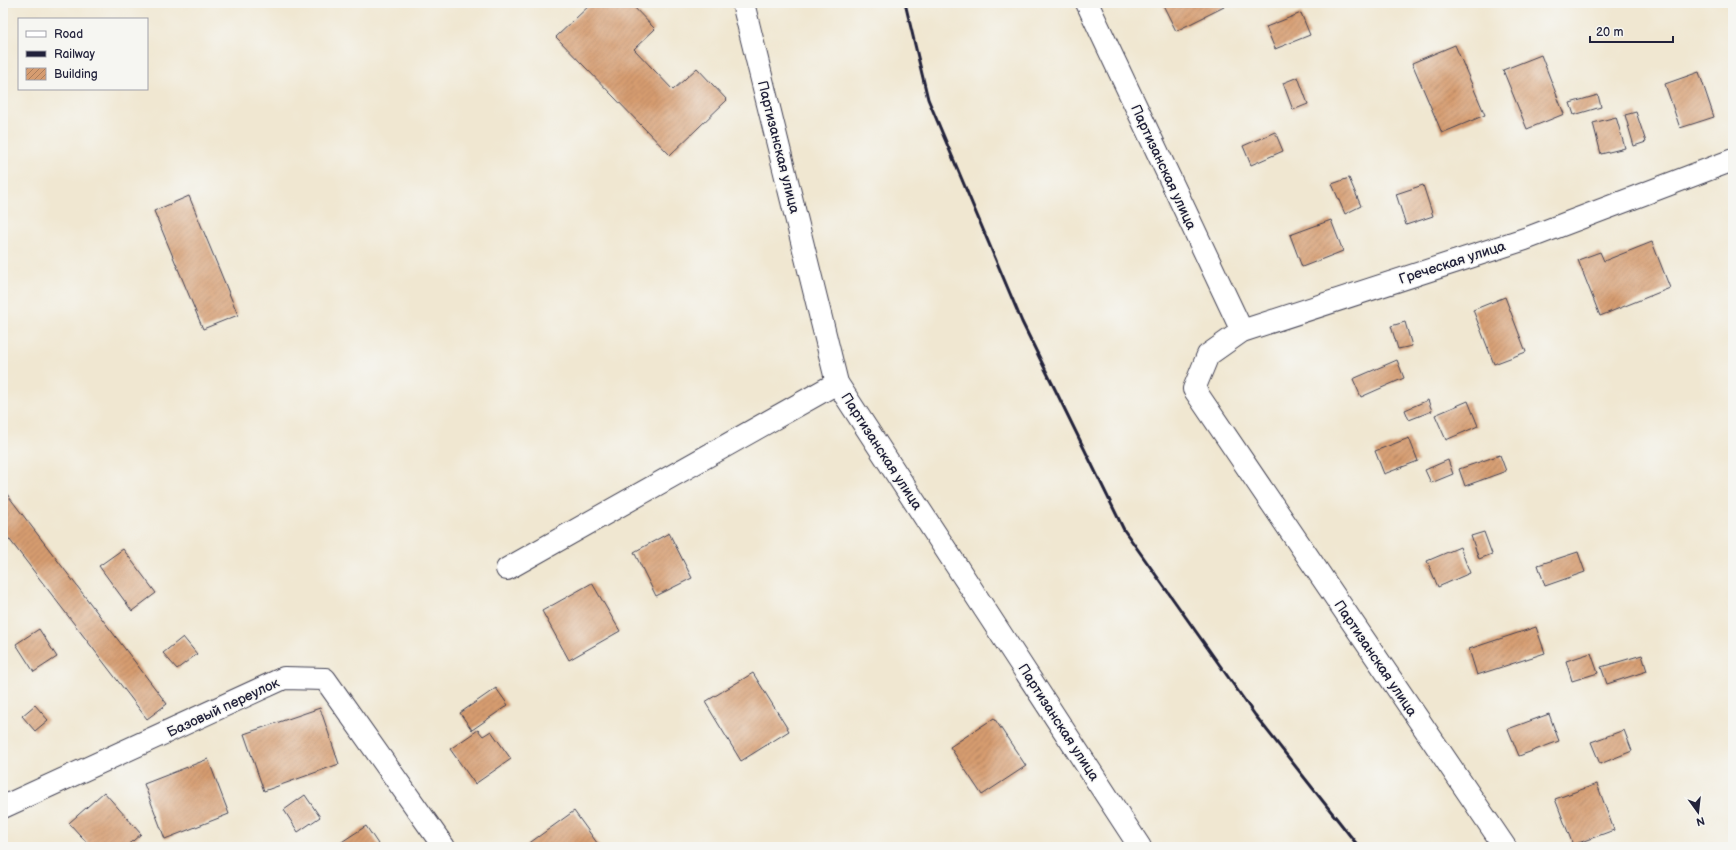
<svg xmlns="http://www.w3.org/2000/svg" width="1736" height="850" font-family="'Balsamiq Sans',sans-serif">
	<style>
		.building { fill: url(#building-hatch) }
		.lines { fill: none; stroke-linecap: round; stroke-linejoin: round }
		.minor-casing { stroke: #414052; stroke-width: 24 }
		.minor { stroke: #fff; stroke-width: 22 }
		.rail { stroke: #22223b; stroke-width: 3 }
		.labels { text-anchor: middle; stroke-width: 3; stroke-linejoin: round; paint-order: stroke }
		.street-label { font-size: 14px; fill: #22223b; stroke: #f6f6f2 }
	</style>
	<defs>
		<pattern id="building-hatch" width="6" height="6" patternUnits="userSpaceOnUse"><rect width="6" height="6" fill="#d69c70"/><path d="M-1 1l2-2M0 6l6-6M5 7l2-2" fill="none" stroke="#ad7f5d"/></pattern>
	</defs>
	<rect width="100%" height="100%" fill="#f6f6f2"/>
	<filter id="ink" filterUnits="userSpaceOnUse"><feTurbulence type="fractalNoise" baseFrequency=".025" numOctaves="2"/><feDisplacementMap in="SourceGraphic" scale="8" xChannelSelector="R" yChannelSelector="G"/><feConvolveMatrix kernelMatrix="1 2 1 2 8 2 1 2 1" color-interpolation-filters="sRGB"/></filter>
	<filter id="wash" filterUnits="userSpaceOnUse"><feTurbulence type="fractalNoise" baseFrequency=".012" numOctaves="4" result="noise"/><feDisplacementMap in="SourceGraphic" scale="16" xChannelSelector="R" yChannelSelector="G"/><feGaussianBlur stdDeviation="0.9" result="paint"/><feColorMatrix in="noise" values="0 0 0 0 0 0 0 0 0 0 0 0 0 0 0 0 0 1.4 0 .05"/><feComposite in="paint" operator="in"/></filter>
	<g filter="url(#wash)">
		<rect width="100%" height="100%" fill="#f0e7d1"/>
		<g id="blocks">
			<g class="building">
				<path d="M592,3H630L655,29L634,49L673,90L697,68L727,100L670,155L556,37Z"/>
				<path d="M1162,3H1222L1224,7L1176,31Z"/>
				<path d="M1301,13L1310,35L1275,49L1266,27Z"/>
				<path d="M1455,45L1485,115L1442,133L1412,63Z"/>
				<path d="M1541,55L1564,114L1527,129L1503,70Z"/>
				<path d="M1699,72L1714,117L1680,128L1665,84Z"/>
				<path d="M1298,77L1308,104L1293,110L1283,83Z"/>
				<path d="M1598,95L1601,107L1574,115L1570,103Z"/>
				<path d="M1636,112L1646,142L1634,146L1625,115Z"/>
				<path d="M1616,117L1625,148L1601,154L1593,123Z"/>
				<path d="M1275,132L1283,151L1251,165L1243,146Z"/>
				<path d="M1349,178L1361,206L1345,214L1332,184Z"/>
				<path d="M1423,185L1433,216L1406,225L1396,194Z"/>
				<path d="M189,196L238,315L203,329L154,211Z"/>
				<path d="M1331,220L1343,251L1302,267L1290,235Z"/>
				<path d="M1652,242L1670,288L1600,316L1578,260L1600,252L1604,261Z"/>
				<path d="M1505,297L1526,352L1494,364L1473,310Z"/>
				<path d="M1405,322L1412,346L1398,349L1391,326Z"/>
				<path d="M1397,360L1404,378L1361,397L1353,379Z"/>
				<path d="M1428,400L1432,411L1409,420L1405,410Z"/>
				<path d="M1468,401L1478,426L1446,440L1435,415Z"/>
				<path d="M1409,438L1418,461L1384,474L1375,451Z"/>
				<path d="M1500,455L1506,471L1465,486L1459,469Z"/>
				<path d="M1448,460L1453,474L1431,483L1425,470Z"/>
				<path d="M3,489L167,704L147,719L3,531Z"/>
				<path d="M1484,532L1492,554L1479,559L1471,536Z"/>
				<path d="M669,533L692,578L656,596L634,552Z"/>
				<path d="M1460,547L1470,573L1438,587L1427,561Z"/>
				<path d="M123,549L156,593L132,611L99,566Z"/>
				<path d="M1578,552L1585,572L1545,586L1538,565Z"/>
				<path d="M592,583L620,631L569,660L542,611Z"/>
				<path d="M1536,627L1545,653L1477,675L1469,649Z"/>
				<path d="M39,629L57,657L34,672L16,644Z"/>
				<path d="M183,637L197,654L177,669L163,653Z"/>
				<path d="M1591,653L1598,673L1572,681L1566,661Z"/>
				<path d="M1642,655L1647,671L1607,684L1601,667Z"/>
				<path d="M753,673L789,731L741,761L705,702Z"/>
				<path d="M496,688L508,705L472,730L460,713Z"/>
				<path d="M35,705L48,720L35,731L22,716Z"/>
				<path d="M320,708L339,764L264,791L244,734Z"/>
				<path d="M1549,714L1559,741L1519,756L1508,729Z"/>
				<path d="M994,718L1026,766L982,795L950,747Z"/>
				<path d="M478,730L483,736L491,731L511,759L475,784L450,749Z"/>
				<path d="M1624,730L1632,751L1600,764L1591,742Z"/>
				<path d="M208,759L229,814L165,839L144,784Z"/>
				<path d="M1597,784L1614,830L1573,845L1555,799Z"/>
				<path d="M104,792L141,834L126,847H91L69,823Z"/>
				<path d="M305,795L320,817L298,832L284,810Z"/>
				<path d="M574,811L600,847H524Z"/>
				<path d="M366,826L380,847H334Z"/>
			</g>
		</g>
	</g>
	<g filter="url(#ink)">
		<use href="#blocks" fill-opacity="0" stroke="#414052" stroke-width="1"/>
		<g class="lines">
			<defs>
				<g id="minor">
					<path d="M743,3L837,383L1140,847"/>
					<path d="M1087,3L1242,331"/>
					<path d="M507,569L837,383"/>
					<path d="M3,807L284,678L325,679L444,847"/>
					<path d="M1505,847L1194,389L1208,355L1242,331L1525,239L1733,160"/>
				</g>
			</defs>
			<use href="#minor" class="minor-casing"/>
			<use href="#minor" class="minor"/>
			<path class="rail" d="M905,3L928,99L1022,322L1124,530L1255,715L1359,847"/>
		</g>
	</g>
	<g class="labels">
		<g class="street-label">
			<text transform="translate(779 147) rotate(76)" y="5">Партизанская улица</text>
			<text transform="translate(1164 167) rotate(65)" y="5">Партизанская улица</text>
			<text transform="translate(1452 262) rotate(-18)" y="5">Греческая улица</text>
			<text transform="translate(882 451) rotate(57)" y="5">Партизанская улица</text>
			<text transform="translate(1376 658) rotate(56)" y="5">Партизанская улица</text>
			<text transform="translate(223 707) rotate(-25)" y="5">Базовый переулок</text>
			<text transform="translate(1059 722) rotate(57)" y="5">Партизанская улица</text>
		</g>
	</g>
	<rect width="1736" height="850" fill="none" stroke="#f6f6f2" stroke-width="16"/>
	<rect x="18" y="18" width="130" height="72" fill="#f6f6f2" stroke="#a1a1a9"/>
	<rect x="26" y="31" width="20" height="6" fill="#ffffff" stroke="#a1a1a9"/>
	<text x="54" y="38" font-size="12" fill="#22223b">Road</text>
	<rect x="26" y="51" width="20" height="6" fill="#22223b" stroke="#a1a1a9"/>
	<text x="54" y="58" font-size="12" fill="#22223b">Railway</text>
	<rect x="26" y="68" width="20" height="12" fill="url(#building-hatch)" stroke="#a1a1a9"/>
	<text x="54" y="78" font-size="12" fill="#22223b">Building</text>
	<g transform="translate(1698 812) rotate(165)" stroke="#f6f6f2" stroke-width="3" paint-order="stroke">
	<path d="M0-3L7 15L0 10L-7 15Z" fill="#22223b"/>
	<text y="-6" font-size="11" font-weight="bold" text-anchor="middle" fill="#22223b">N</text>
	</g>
	<path d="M1590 36v6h83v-6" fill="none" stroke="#22223b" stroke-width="2"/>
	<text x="1596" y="36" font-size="12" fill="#22223b" stroke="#f6f6f2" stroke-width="3" paint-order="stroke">20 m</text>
</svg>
